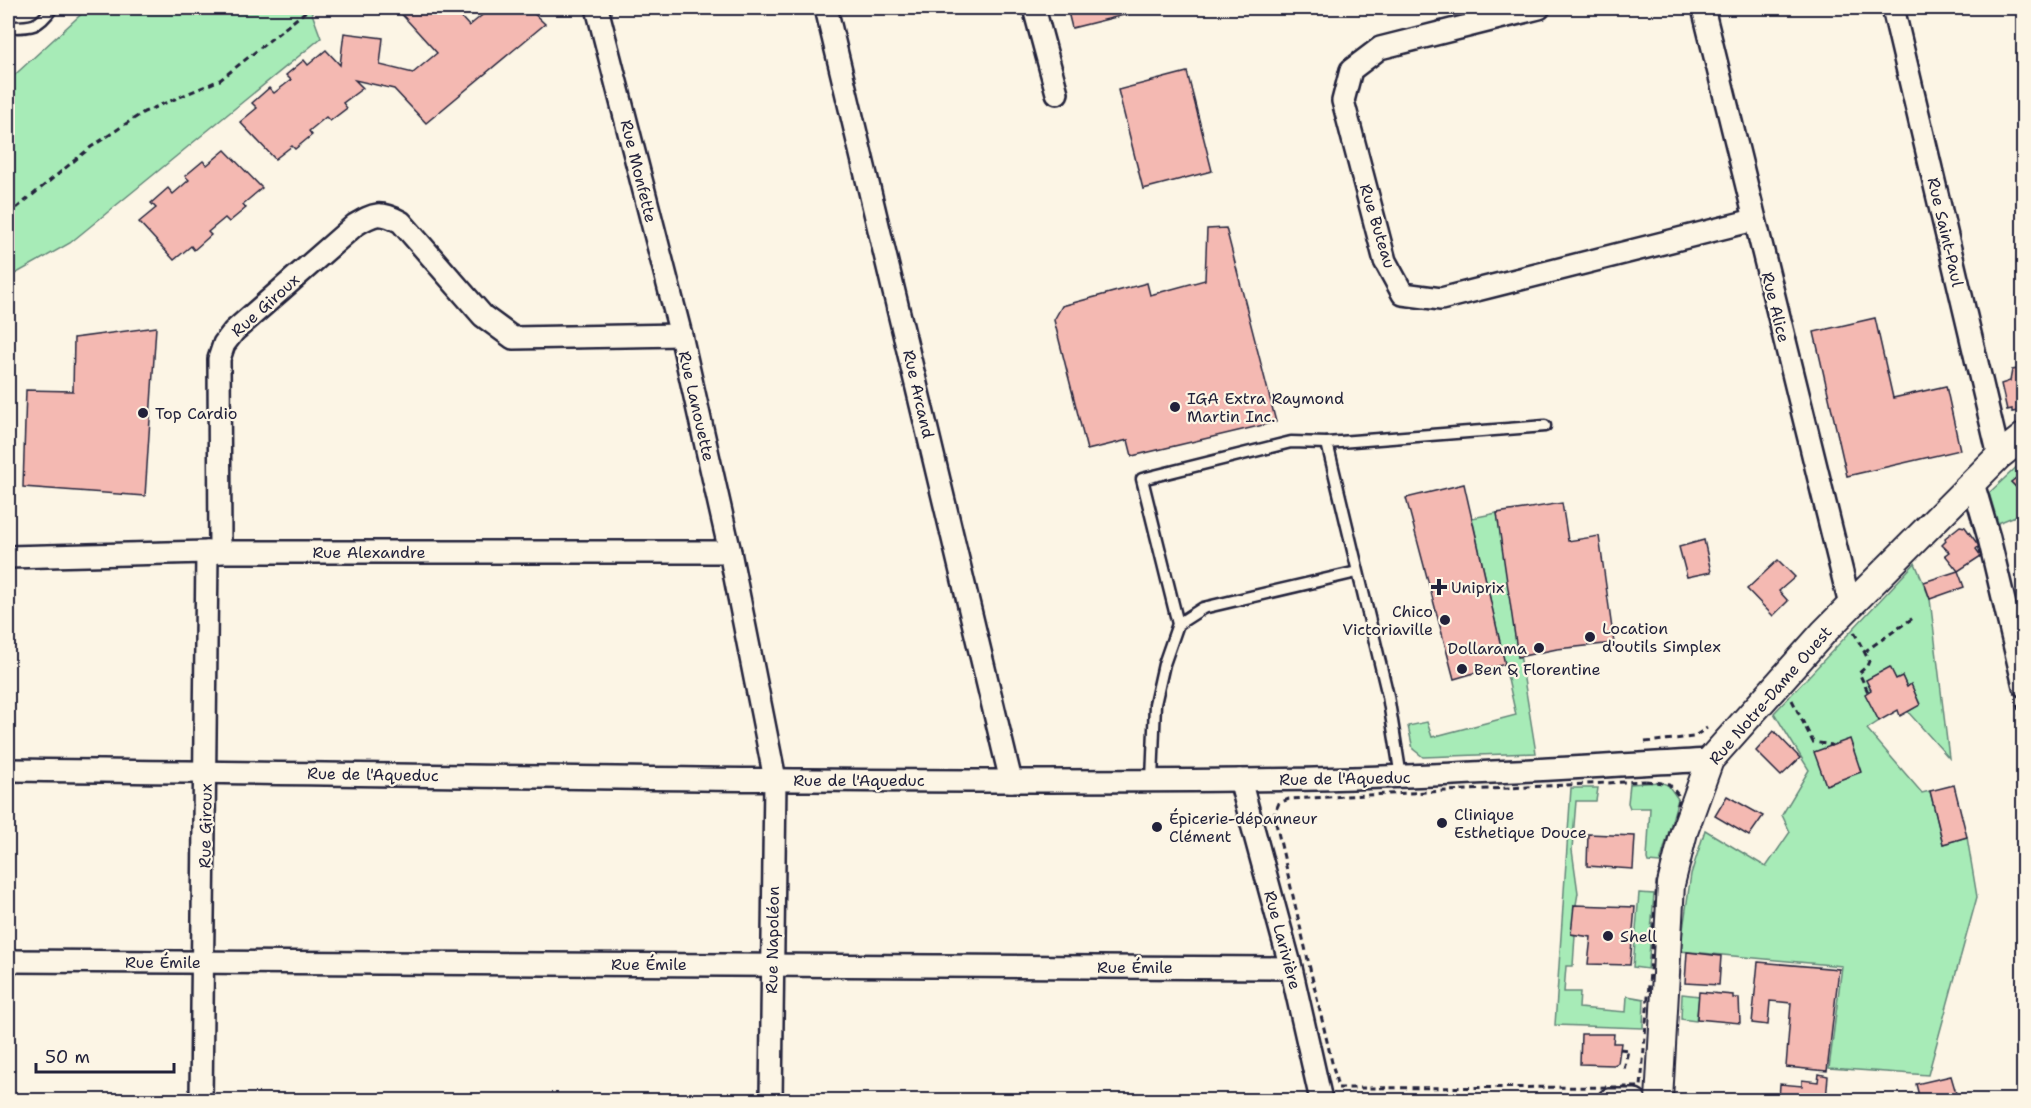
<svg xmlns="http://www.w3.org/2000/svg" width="2031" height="1108" font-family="'Shantell Sans',sans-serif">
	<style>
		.green { fill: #a7ebb7; stroke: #648679; stroke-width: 1.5 }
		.building { fill: #f4b9b2; stroke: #22223b; stroke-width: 1.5 }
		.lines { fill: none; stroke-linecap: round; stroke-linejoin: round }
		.service-casing { stroke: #22223b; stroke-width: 15 }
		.minor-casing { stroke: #22223b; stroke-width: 26 }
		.tertiary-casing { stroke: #22223b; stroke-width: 30 }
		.path { stroke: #22223b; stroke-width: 3; stroke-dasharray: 6 4.5; stroke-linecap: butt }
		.service { stroke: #fcf5e5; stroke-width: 10 }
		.minor { stroke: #fcf5e5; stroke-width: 21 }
		.tertiary { stroke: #fcf5e5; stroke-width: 26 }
		.poi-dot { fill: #22223b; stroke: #fcf5e5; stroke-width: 2 }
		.labels { text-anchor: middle; stroke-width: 4.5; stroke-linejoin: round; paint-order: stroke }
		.street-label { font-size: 16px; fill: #22223b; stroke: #fcf5e5 }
		.poi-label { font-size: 16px; fill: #22223b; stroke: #fcf5e5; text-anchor: start }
	</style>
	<rect width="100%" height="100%" fill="#fcf5e5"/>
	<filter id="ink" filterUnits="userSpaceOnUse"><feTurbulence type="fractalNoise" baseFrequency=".0167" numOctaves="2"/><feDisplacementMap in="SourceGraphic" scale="12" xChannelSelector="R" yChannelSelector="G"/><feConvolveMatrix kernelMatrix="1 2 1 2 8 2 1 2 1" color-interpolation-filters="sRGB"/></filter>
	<g filter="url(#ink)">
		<g class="green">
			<path d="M88,8H310L321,38L70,243L8,278V81Z"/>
			<path d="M2023,461V472L2011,482L2023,495V513L1998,523L1989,493Z"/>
			<path d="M1497,513L1536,753L1423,757L1413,749L1408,726L1427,722L1432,737L1516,715L1472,518Z"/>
			<path d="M1915,563L1930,599L1949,758L1908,712L1920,704L1911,685L1907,687L1902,676L1896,679L1890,667L1866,680L1871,690L1866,695L1879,721L1867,729L1922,793L1930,791L1943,844L1967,837L1977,897L1928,1075L1829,1068L1842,966L1680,951L1691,874L1705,830L1766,867L1790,832L1782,815L1809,770L1774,713Z"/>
			<path d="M1660,782L1668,785L1678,799L1660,863L1648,862L1647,859L1650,808H1630L1628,803L1630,784Z"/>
			<path d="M1571,788H1598L1596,801H1576L1572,850L1578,893L1571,934L1575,935L1573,966H1566L1564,992H1580L1579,1008L1626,1012L1627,996L1644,999L1643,1028L1555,1025Z"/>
			<path d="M1639,893L1654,894L1648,969L1633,967Z"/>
			<path d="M1682,994L1699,996L1696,1021L1681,1019Z"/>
		</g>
		<g class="building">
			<path d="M396,8H453L469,26L486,12V8H528L545,24L426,123L394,89L355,80L363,88L343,103L347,108L330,121L326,117L309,131L312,135L295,149L292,146L275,159L240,122L257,108L252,103L269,88L274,93L291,80L286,75L304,60L308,65L326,50L340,65L344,33L383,38L380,65L413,73L437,53Z"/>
			<path d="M1067,8H1152L1072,28Z"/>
			<path d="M1187,72L1212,171L1143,189L1118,90Z"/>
			<path d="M225,150L262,188L243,204L246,208L229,222L225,218L208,232L211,235L194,250L191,246L174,260L139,222L156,208L151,203L168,188L173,194L189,180L185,176L203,161L207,165Z"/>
			<path d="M1226,228L1276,422L1132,456L1128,440L1087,450L1054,320L1062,306L1147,283L1150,295L1205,280L1207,229Z"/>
			<path d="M1875,318L1893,398L1946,386L1960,450L1847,476L1814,332Z"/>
			<path d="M156,327L145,496L23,487L26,390L73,391L74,338Z"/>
			<path d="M2024,368V410L2012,412V409L2007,410L2001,384L2010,381L2012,370Z"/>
			<path d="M2024,472V495L2011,482Z"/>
			<path d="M1464,484L1505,664L1454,679L1406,498Z"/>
			<path d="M1562,503L1568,541L1599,536L1614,643L1557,649L1518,657L1497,513Z"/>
			<path d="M1960,526L1965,527L1979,546L1976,549L1981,556L1958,571L1945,555L1949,552L1942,545L1946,541L1945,538Z"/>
			<path d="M1704,540L1711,572L1687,577L1679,547Z"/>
			<path d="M1778,560L1795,577L1779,591L1788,601L1773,616L1747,589Z"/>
			<path d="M1958,571L1964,587L1930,599L1924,582Z"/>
			<path d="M1890,667L1896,679L1902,676L1907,687L1911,684L1920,705L1900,716L1898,710L1879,721L1865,694L1871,690L1866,680Z"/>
			<path d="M1774,731L1800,758L1781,776L1756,751Z"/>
			<path d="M1850,739L1861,772L1826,785L1814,752Z"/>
			<path d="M1954,785L1967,837L1943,844L1930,791Z"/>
			<path d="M1727,796L1763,816L1749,836L1715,816Z"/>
			<path d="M1588,834L1635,836L1633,869L1587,866Z"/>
			<path d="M1574,905L1635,907L1630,965L1588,964L1591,937L1571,934Z"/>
			<path d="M1687,952L1721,956L1719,985L1685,983Z"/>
			<path d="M1758,962L1839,969L1827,1071L1786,1067L1791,1003L1770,1001L1768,1025L1752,1023Z"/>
			<path d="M1699,992L1733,995V998H1739L1740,1023L1697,1019Z"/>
			<path d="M1581,1034H1614L1613,1043H1621L1618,1063L1614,1065L1580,1064Z"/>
			<path d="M1819,1074L1828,1076L1826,1100H1779L1780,1084L1802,1086V1080L1818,1082Z"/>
			<path d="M1951,1076L1958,1100H1920L1916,1084Z"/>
			<path d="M1704,1095L1736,1098V1100H1703Z"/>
		</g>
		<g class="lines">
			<defs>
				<g id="service">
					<path d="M8,27C31,27 38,28 52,8"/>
					<path d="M1178,624L1203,608L1357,572"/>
					<path d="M1401,777L1388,696L1327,443L1545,426"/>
					<path d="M1152,780L1155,704L1164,664L1178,624L1142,479L1291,442L1327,443"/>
				</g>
				<g id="minor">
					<path d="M597,8L681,335L730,552L775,779L771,1100"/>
					<path d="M826,8L1011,781"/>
					<path d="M1034,8L1057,93"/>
					<path d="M1539,8L1380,48L1351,70L1343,101L1385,261L1403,294L1441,299L1754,220"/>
					<path d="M1703,8L1850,605"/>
					<path d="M1893,8L1999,456"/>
					<path d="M1973,483L1989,538L2024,686"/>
					<path d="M220,552L219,359L224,344L234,331L355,225C375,213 380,211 401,222L483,316L513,338L681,335"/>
					<path d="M8,557L207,552H730"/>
					<path d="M8,770C418,774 829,784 1240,780C1397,779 1553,769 1710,760"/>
					<path d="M1240,780L1291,968L1321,1100"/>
					<path d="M8,961L1291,968"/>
					<path d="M201,1100L207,552"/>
					<path d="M1609,1100H1635"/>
				</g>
				<path id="tertiary" d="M1659,1100L1671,884L1684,832L1710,760L1824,632L1999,456L2024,436"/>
			</defs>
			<use href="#service" class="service-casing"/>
			<use href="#minor" class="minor-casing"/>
			<use href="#tertiary" class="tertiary-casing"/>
			<g class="path">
				<path d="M8,215L91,147L144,112L220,80L310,8"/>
				<path d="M1854,632L1869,661L1867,666L1859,673L1868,692"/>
				<path d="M1864,652L1913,618"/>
				<path d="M1792,700L1813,742L1832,745"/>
				<path d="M2017,704L2024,730"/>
				<path d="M1645,742L1693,737L1707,728"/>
				<path d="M1646,781L1669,784L1678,795L1679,801L1657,882L1641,1087L1338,1088L1274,815L1279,803L1289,799Z"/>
				<path d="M1620,1049L1628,1050L1624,1070"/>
				<path d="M1902,1100L1919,1094"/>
			</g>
			<use href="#service" class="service"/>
			<use href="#minor" class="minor"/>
			<use href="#tertiary" class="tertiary"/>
		</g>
	</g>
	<g class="poi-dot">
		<circle cx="1175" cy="407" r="6"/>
		<circle cx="143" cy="413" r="6"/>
		<path d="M1436 578h6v6h6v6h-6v6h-6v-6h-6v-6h6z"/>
		<circle cx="1445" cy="620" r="6"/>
		<circle cx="1590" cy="637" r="6"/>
		<circle cx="1539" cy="648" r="6"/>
		<circle cx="1462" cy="669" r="6"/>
		<circle cx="1442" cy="823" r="6"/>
		<circle cx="1157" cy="827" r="6"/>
		<circle cx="1608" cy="936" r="6"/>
	</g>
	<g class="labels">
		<g class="street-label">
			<text transform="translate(639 171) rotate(76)" y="6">Rue Monfette</text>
			<text transform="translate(1378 226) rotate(73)" y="6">Rue Buteau</text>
			<text transform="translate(1946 232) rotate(77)" y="6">Rue Saint-Paul</text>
			<text transform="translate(265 305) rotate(-42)" y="6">Rue Giroux</text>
			<text transform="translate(1776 307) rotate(76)" y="6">Rue Alice</text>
			<text transform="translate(919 394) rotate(77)" y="6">Rue Arcand</text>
			<text transform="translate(697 406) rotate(77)" y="6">Rue Lanouette</text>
			<text x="369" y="558">Rue Alexandre</text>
			<text transform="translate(1770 695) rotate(-49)" y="6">Rue Notre-Dame Ouest</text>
			<text transform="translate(373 774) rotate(1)" y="6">Rue de l'Aqueduc</text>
			<text transform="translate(1345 778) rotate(-1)" y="6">Rue de l'Aqueduc</text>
			<text x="859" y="786">Rue de l'Aqueduc</text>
			<text transform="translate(205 826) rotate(-89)" y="6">Rue Giroux</text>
			<text transform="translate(772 940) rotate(-89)" y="6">Rue Napoléon</text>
			<text transform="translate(1283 940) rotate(75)" y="6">Rue Larivière</text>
			<text x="163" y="968">Rue Émile</text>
			<text x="649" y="970">Rue Émile</text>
			<text x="1135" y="973">Rue Émile</text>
		</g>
		<g class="poi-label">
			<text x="1187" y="404">IGA Extra Raymond<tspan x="1187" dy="18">Martin Inc.</tspan></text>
			<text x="155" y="419">Top Cardio</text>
			<text x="1451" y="593">Uniprix</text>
			<text x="1433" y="617" text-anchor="end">Chico<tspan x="1433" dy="18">Victoriaville</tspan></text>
			<text x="1602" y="634">Location<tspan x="1602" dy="18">d'outils Simplex</tspan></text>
			<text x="1527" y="654" text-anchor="end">Dollarama</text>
			<text x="1474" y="675">Ben &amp; Florentine</text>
			<text x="1454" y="820">Clinique<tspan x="1454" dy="18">Esthetique Douce</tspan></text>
			<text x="1169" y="824">Épicerie-dépanneur<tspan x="1169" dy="18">Clément</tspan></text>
			<text x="1620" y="942">Shell</text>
		</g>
	</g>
	<rect width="2031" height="1108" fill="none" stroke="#fcf5e5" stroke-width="30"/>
	<rect x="15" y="15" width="2001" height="1078" fill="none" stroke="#22223b" stroke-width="2" filter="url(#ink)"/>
	<path d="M36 1063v9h138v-9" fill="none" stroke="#22223b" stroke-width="3"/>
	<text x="45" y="1063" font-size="18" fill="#22223b" stroke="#fcf5e5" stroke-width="4.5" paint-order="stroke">50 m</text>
</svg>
